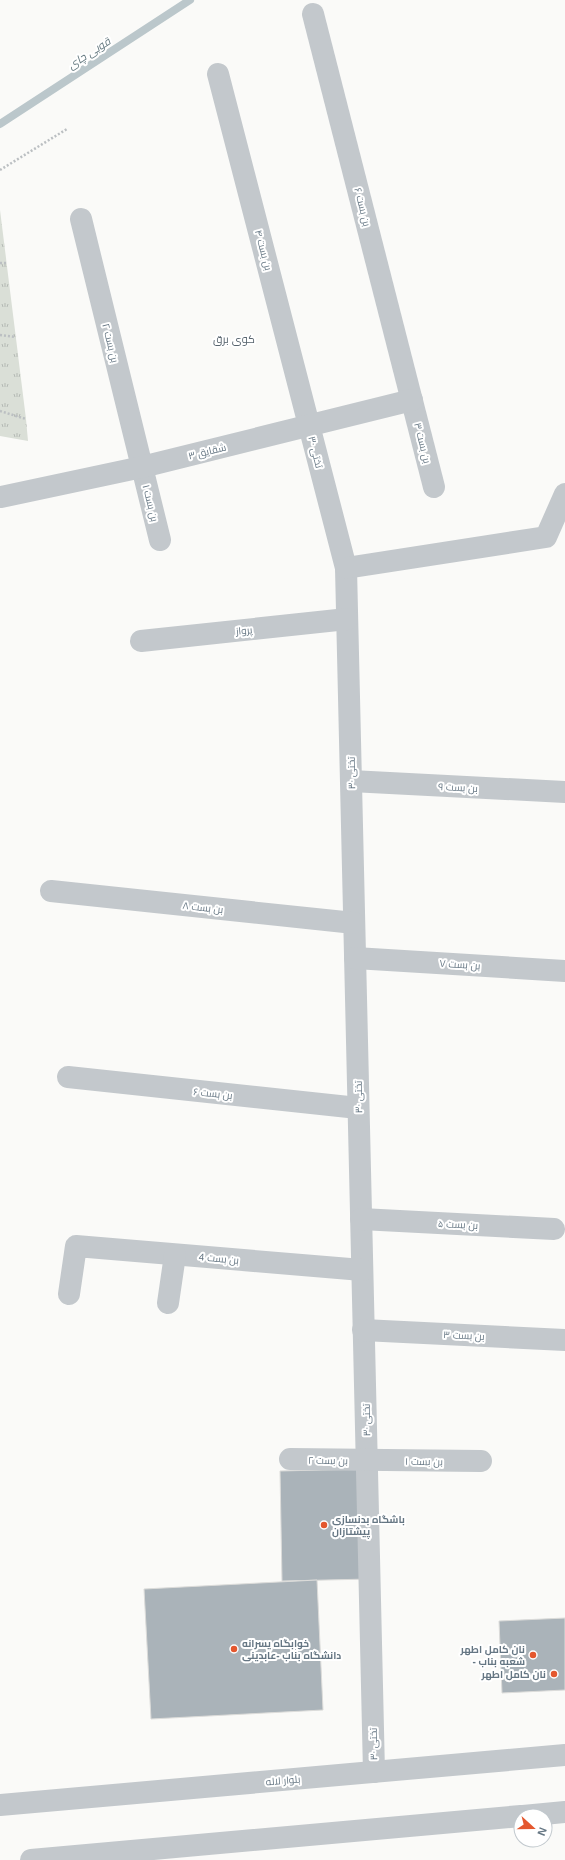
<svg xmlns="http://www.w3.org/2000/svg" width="565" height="1860" font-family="Arial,Cairo,sans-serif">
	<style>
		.park { fill: url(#park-tufts) }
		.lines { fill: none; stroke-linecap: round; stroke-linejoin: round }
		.stream { stroke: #bbc7cb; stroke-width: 8 }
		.building { fill: #aab3b9; stroke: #dcdcda }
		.path { stroke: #bbbfc2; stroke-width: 2.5; stroke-dasharray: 2 2; stroke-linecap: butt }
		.minor { stroke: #c3c8cc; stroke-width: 22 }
		.poi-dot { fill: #e4572e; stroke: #fff; stroke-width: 1.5 }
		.labels { text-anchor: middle; stroke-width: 4; stroke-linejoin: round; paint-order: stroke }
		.street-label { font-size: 10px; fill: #657683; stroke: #fff }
		.poi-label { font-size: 10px; font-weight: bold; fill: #657683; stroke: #fff; text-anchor: start }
		.water-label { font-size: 11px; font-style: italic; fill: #60757c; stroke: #fff }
		.neighbourhood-label { font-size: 11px; fill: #57646e; stroke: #fff }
	</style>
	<defs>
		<pattern id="park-tufts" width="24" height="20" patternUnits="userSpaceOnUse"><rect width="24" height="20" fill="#dadfd7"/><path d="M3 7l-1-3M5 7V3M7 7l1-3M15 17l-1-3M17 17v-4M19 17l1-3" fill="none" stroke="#b4b9b4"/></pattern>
	</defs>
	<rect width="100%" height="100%" fill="#fafaf8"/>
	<path class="park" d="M0,210L26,419L28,441L0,436Z"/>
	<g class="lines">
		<path class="stream" d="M0,124L190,0"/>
	</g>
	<g class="building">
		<path d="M366,1469L369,1579L282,1581L280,1471Z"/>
		<path d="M317,1580L323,1710L151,1719L144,1589Z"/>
		<path d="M565,1618V1690L502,1693L499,1621Z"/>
	</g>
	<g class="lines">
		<g class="path">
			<path d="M0,170L67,129"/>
			<path d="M0,263H7"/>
			<path d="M0,335L16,337"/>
			<path d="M0,411L26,419"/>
		</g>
		<g class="minor">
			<path d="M313,14L434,487"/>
			<path d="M218,74L346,568L374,1772"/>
			<path d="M81,219L160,540"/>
			<path d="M1,497L142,467L412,400"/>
			<path d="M346,568L546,537L565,494"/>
			<path d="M141,641L347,619"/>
			<path d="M351,781L565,792"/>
			<path d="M51,891L354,923"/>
			<path d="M355,958L565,971"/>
			<path d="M68,1077L358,1108"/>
			<path d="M361,1219L554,1229"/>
			<path d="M69,1294L76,1246L362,1270"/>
			<path d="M168,1303L175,1255"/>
			<path d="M363,1330L565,1340"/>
			<path d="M290,1459L481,1461"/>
			<path d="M0,1805L565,1755"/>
			<path d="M523,1816L565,1812"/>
			<path d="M31,1860L521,1816"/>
		</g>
	</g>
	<g class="poi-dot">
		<circle cx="324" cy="1525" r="4"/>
		<circle cx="234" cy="1649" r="4"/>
		<circle cx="533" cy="1655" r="4"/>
		<circle cx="554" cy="1674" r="4"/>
	</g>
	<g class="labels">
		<g class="street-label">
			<text transform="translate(363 207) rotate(76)" y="4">بن بست ۶</text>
			<text transform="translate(264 250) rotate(75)" y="4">بن بست ۴</text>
			<text transform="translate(111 343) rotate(76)" y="4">بن بست ۲</text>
			<text transform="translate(423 443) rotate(76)" y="4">بن بست ۳</text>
			<text transform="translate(207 451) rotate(-14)" y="4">شقایق ۳</text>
			<text transform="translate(316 452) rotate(76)" y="4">تختی ۳۰</text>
			<text transform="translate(151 503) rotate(76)" y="4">بن بست ۱</text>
			<text transform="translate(244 630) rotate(-6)" y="4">پرواز</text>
			<text transform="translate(351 773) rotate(-91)" y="4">تختی ۳۰</text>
			<text transform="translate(458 787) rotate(3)" y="4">بن بست ۹</text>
			<text transform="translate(203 907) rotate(6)" y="4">بن بست ۸</text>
			<text transform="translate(460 964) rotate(4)" y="4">بن بست ۷</text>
			<text transform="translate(213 1093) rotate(6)" y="4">بن بست ۶</text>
			<text transform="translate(358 1097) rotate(-91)" y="4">تختی ۳۰</text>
			<text transform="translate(458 1224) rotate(3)" y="4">بن بست ۵</text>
			<text transform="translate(219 1258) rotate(5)" y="4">بن بست 4</text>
			<text transform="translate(464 1335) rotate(3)" y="4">بن بست ۳</text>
			<text transform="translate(366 1420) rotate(-91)" y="4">تختی ۳۰</text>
			<text transform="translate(328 1460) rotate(1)" y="4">بن بست ۲</text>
			<text transform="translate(424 1461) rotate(1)" y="4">بن بست ۱</text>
			<text transform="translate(373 1744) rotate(-91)" y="4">تختی ۳۰</text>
			<text transform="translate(283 1780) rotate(-5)" y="4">بلوار لاله</text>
		</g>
		<g class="poi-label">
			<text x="332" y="1523">باشگاه بدنسازی<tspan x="332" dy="12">پیشتازان</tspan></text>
			<text x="242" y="1647">خوابگاه پسرانه<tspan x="242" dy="12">دانشگاه بناب -عابدینی</tspan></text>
			<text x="525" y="1653" text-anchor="end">نان کامل اطهر<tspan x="525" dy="12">- شعبه بناب</tspan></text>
			<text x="546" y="1678" text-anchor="end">نان کامل اطهر</text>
		</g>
		<g class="water-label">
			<text transform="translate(89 53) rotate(-33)" y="4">قوبی چای</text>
		</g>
		<g class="neighbourhood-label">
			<text x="234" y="343">کوی برق</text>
		</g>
	</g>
	<g transform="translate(533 1828) rotate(111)"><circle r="19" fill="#ffffff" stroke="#c1c8cd"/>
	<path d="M0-3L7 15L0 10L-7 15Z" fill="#e4572e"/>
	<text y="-6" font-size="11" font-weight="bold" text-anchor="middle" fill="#657683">N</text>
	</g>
</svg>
